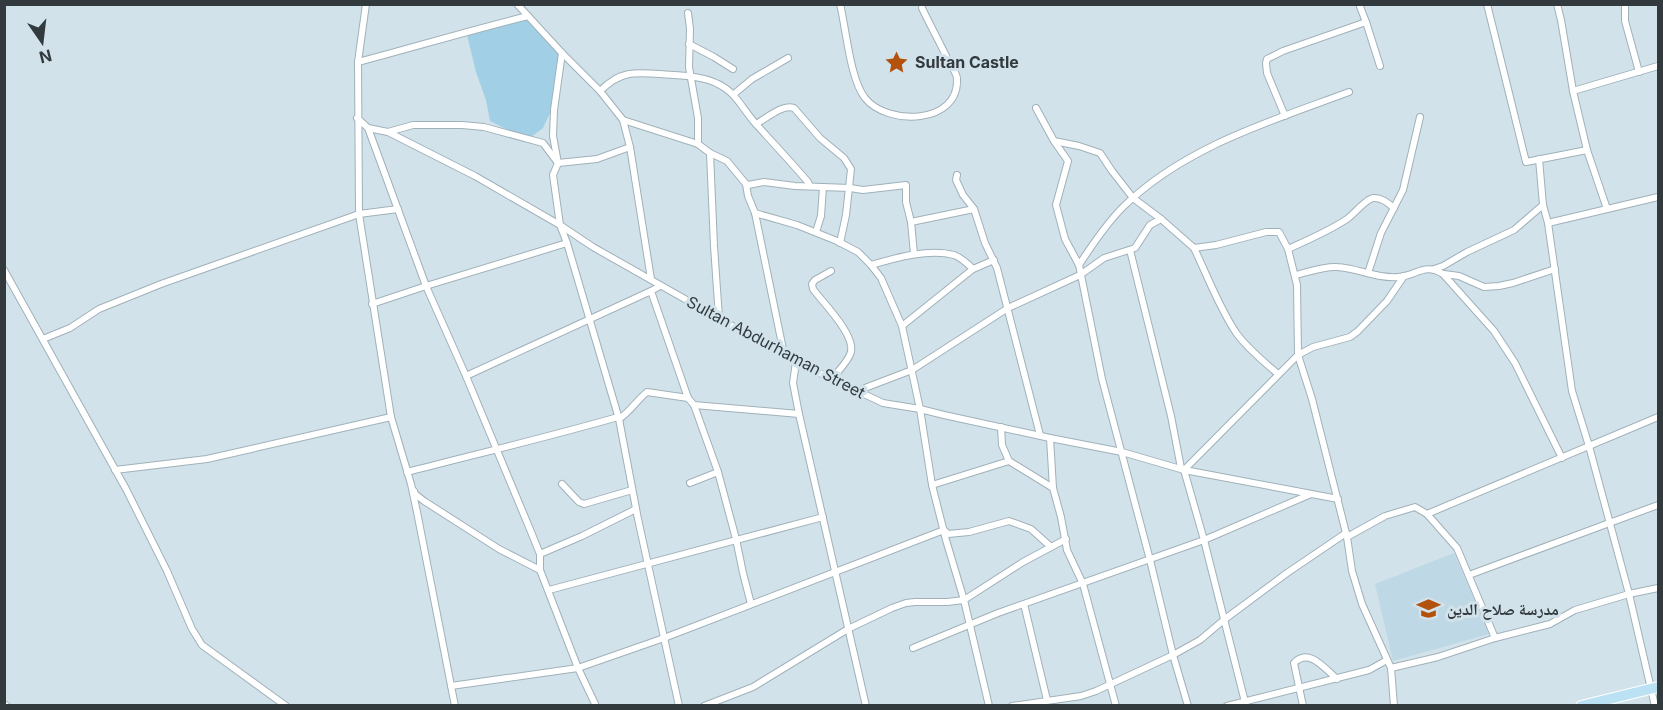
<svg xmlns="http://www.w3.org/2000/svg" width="1663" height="710" font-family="Inter,'Noto Naskh Arabic',sans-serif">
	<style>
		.built { fill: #bfd8e5 }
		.green { fill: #a1d0e6 }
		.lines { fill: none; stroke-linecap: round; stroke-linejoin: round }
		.minor-casing { stroke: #a0b1b9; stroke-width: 8 }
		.trunk-casing { stroke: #fff; stroke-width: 12 }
		.minor { stroke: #fff; stroke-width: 6 }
		.trunk { stroke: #bbe2f4; stroke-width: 10 }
		.labels { text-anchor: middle; stroke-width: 6; stroke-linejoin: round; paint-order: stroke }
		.poi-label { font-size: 16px; font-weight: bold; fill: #333a3d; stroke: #d1e2eb; text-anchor: start }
		.street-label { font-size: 16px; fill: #333a3d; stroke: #d1e2eb }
	</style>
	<rect width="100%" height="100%" fill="#d1e2eb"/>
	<path class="built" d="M1454,553L1489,634L1393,661L1375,584Z"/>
	<path class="green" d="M527,19L560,56L551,111L543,128L531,137L508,130L490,121L486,100L476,72L467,35Z"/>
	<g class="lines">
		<defs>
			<g id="minor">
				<path d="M366,4L358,62L359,214L391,417L411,484L417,512L455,706"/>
				<path d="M517,4L562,53L600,91L623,120L630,147L651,279"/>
				<path d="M840,4C846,28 850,79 865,98C887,126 960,125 957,78C956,72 950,64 947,58C939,41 930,25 922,8"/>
				<path d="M1359,4L1366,22L1380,66"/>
				<path d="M1487,4L1526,162L1587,150"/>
				<path d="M1557,4L1561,20L1573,91"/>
				<path d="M1625,4V21L1639,72"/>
				<path d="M688,13L690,29L689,67L698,118V144"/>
				<path d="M689,44L714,57L733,69"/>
				<path d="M562,53L554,110L553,136L558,163L553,175L560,225L567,243L619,419L638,519L679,706"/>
				<path d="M358,62C415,47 471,30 528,16"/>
				<path d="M600,91C620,71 634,72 660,74C678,76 701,75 718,84C736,92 743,110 756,124C773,143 791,162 808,182L810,186"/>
				<path d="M734,94L752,79L788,58"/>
				<path d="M1036,108L1054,141L1079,146L1100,153L1112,171L1133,198L1161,219"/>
				<path d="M1285,116L1267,73L1266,63L1267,59L1283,51L1366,22"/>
				<path d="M357,118L368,128L388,132L475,176L560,225L593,247L796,362L883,403L920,409L944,415L1050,438L1122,452L1184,470L1211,475L1338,499"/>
				<path d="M623,120L698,144L710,153L727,161L746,184L748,196L755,213L784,354"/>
				<path d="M756,124C767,118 782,104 794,108L820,138L844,158L851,169L846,215L840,243"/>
				<path d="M368,128L426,286L466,376L529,527L540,554V570L578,668L596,706"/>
				<path d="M388,132L413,125H462L484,127L543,143L558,163L597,159L630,147"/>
				<path d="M1054,141L1068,161L1056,205L1065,239L1079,265L1102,379L1150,560L1173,655L1188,706"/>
				<path d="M710,153L714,246L719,318"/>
				<path d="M1539,159L1543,205L1548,223L1658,197"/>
				<path d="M957,175L956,180L963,195L974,209L985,243L997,268L1040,435"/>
				<path d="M746,184L748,185L764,182L795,186L850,188L863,190L906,185V202L911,222L914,254"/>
				<path d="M1607,209L1587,150L1573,91L1658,66"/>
				<path d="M755,213L797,225L837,241L858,252L871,265L881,278L902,326L920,409L932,485L946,540L964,600L989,706"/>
				<path d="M911,222L974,209"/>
				<path d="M1548,223L1572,391L1589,446L1629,594L1655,706"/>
				<path d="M816,232L821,216L823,187"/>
				<path d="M1194,248C1207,275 1220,310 1237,334C1248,349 1263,361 1278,374"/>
				<path d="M1288,249C1308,240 1329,231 1347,219C1354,214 1366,199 1373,198C1381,197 1388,203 1394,208"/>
				<path d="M1130,250L1171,416L1181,468"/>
				<path d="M871,265C895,258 930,248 954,255C962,258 968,264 973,269"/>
				<path d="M1079,265C1092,245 1106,224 1123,207C1184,147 1271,121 1349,92"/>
				<path d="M1434,269L1443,266L1467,252L1514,230L1543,205"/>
				<path d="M4,270L126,489L167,571L192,629L202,645L286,706"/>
				<path d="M831,271L815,280L812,284L813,289C823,303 855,334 851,352C848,362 838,371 832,379"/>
				<path d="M1368,273L1381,233L1403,190L1420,117"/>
				<path d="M1444,274L1459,276L1484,287L1499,286L1513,283L1555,269"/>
				<path d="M1295,275C1309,272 1324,266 1337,267C1358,268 1377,279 1398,277C1417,276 1424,262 1443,274L1494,331L1515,363L1562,458"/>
				<path d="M651,291L688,398L694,405L718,472L736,539L743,573L751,604"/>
				<path d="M372,304L426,286L567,243"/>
				<path d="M902,326L973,269L994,260"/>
				<path d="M43,339L70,328L99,309L161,284L359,214L398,209"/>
				<path d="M796,362L793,383L799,414L866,706"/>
				<path d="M466,376L651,291L660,286"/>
				<path d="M857,391L912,370L1008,308L1080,275L1104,258L1135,248L1150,225L1161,219L1194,248L1216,245L1266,232H1279L1288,249L1297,285L1298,355L1312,399L1347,537"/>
				<path d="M694,405L799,414"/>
				<path d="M619,419C630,412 636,401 647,392L688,398"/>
				<path d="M1001,427L1002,445L1009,461L1053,488"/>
				<path d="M1050,438L1053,488L1061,517L1067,550L1083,584L1116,706"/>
				<path d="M115,470L207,459L391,417"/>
				<path d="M407,472C477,454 548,437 618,417"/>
				<path d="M690,483L718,472"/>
				<path d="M562,484L579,502L584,504L632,490"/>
				<path d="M932,485L1009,461"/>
				<path d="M414,491L415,494L424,501L499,549L540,570"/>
				<path d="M1427,514L1457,548L1495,638"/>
				<path d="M540,554L582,536L636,509"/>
				<path d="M1469,575L1658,505"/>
				<path d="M549,590L823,517"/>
				<path d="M1024,604L1047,700"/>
				<path d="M913,648L998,613L1204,540L1311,494"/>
				<path d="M1391,668L1438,657L1495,638L1550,624L1575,610L1629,594L1658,588"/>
				<path d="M451,686L578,668L664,638L944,530L948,534L969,532L1009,521L1031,529L1051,547"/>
				<path d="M4,704L7,706"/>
				<path d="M704,706L753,687L848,629L892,608L906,603L915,602H947L964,600L1023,562L1066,539"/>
				<path d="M1012,706L1081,696L1096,691L1173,655L1200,640L1225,619L1287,573L1346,533"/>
				<path d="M1227,706L1369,670L1387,660"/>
				<path d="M1246,706L1204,540L1184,470L1298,355L1313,347L1350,337L1358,331L1387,301L1404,276"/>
				<path d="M1303,706L1294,663C1309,647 1325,669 1337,679"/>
				<path d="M1394,706L1391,668L1362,604L1352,571L1347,537L1385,516L1415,507L1427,514L1658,417"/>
			</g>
			<path id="trunk" d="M1581,706L1658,687"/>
		</defs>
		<use href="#minor" class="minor-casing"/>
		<use href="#trunk" class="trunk-casing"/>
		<use href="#minor" class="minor"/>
		<use href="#trunk" class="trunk"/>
	</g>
	<defs>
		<symbol id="sight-bare" viewBox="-9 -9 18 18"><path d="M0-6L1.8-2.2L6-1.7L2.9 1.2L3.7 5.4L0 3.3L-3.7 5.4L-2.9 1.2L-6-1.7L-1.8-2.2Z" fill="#b2520c" stroke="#d1e2eb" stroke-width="2.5" paint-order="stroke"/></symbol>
		<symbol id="school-bare" viewBox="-9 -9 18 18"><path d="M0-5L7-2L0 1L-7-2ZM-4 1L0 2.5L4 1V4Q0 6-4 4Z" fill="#b2520c" stroke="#d1e2eb" stroke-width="2.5" paint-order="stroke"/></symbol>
	</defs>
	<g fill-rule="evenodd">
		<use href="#sight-bare" x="880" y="46" width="33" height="33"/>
		<use href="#school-bare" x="1412" y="592" width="33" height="33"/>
	</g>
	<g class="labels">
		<g class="poi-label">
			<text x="915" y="68">Sultan Castle</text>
			<text x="1447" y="615">مدرسة صلاح الدين</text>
		</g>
		<g class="street-label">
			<text transform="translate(776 347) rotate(28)" y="6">Sultan Abdurhaman Street</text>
		</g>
	</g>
	<rect width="1663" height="710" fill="none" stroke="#333a3d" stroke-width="12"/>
	<g transform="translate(42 42) rotate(166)" stroke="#d1e2eb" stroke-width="4.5" paint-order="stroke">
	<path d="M0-4.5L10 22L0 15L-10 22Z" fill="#333a3d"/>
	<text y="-9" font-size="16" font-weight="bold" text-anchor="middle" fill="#333a3d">N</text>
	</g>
</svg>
